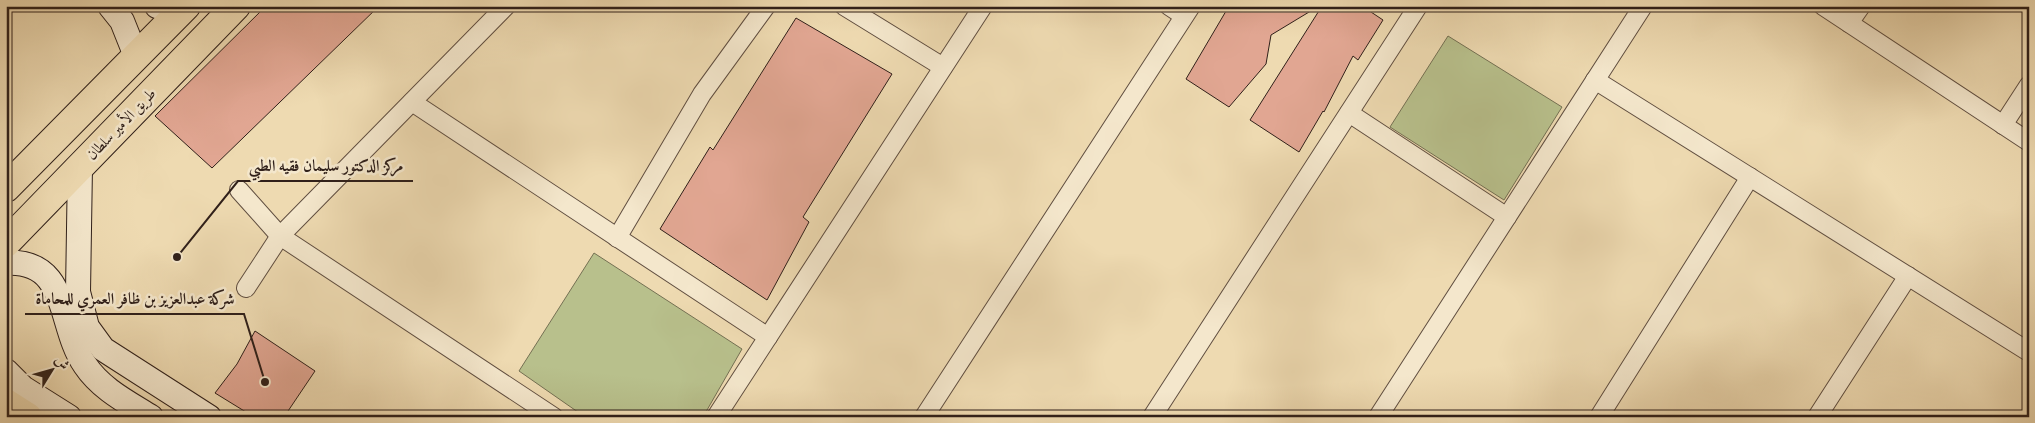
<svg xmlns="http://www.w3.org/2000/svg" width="2035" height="423" font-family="'IM FELL Great Primer',Amiri,serif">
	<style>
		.green { fill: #b8c08c; stroke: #747053 }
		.building { fill: #e1a692; stroke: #30201a }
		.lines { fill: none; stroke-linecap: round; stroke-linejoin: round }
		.street-casing { stroke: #604e40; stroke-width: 20 }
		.secondary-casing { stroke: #30201a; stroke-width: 26 }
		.primary-casing { stroke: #30201a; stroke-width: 30 }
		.street { stroke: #f4e7cc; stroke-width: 18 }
		.secondary { stroke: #f4e7cc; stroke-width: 24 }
		.primary { stroke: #eedab1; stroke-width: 28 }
		.labels { text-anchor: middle; stroke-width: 5; stroke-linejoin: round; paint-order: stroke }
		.street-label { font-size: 15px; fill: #30201a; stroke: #f4e7cc }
		.leader { fill: none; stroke: #30201a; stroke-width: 2 }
		.callout-dot { fill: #30201a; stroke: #f4e7cc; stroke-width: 2 }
		.callout-label { font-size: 16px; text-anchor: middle; font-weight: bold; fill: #30201a; stroke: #f4e7cc; stroke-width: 5; stroke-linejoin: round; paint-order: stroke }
	</style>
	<rect width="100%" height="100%" fill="#eedab1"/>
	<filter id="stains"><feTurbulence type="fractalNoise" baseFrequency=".004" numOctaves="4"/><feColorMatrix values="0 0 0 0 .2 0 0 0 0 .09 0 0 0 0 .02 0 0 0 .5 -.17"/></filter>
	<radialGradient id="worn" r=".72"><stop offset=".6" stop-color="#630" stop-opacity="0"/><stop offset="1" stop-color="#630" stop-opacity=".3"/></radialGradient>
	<g class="green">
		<path d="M1448,36L1562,107L1504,200L1390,127Z"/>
		<path d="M594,253L742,349L703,417H585L519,371Z"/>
	</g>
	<g class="building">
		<path d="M266,6H379L212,168L155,116Z"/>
		<path d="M1229,6H1319L1271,35L1266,64L1229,107L1186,79Z"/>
		<path d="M1322,6H1362L1383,20L1358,60L1353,56L1324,112L1323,111L1299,152L1250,120Z"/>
		<path d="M796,18L892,74L803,217L809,222L767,300L660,229L710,147L713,150Z"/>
		<path d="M255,331L315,371L284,417H254L215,393L237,364Z"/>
	</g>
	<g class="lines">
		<defs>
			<g id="street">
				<path d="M844,6L943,67"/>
				<path d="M1169,6L1184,16"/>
				<path d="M1823,6L2029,142"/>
				<path d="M1849,23L1861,6"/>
				<path d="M1595,80L2029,352"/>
				<path d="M412,102L768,337"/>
				<path d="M1349,113L1507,217"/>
				<path d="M2003,125L2029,85"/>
				<path d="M239,190L280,236L554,417"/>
				<path d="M617,238L702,94L766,6"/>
				<path d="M246,288L280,236L506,6"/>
				<path d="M716,417L983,6"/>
				<path d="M924,417L1191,6"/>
				<path d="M1152,417L1418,6"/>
				<path d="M1378,417L1643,6"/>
				<path d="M1599,417L1750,177"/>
				<path d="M1817,417L1908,276"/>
			</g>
			<g id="secondary">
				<path d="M110,6L122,21L136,56"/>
				<path d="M157,6L179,13"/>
				<path d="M80,166L78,292L87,327L103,349L209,417"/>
				<path d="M6,263C70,259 58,327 85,365C101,389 127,402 151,417"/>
				<path d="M6,371L23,388L69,417"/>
			</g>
			<g id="primary">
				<path d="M6,188L186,6"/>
				<path d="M6,243L236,6"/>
				<path d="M6,403L28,417"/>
			</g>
		</defs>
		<use href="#street" class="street-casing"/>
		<use href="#secondary" class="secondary-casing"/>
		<use href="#primary" class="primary-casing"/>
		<use href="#street" class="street"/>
		<use href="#secondary" class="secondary"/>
		<use href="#primary" class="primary"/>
	</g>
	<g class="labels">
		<g class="street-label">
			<text transform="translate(121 124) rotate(-46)" y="5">طريق الأمير سلطان</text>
		</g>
	</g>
	<path class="leader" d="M177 257L238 181H413M265 382L244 314H25"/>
	<g class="callout-dot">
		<circle cx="177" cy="257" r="5"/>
		<circle cx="265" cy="382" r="5"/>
	</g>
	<g class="callout-label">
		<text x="326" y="171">مركز الدكتور سليمان فقيه الطبي</text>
		<text x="135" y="304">شركة عبدالعزيز بن ظافر العمري للمحاماة</text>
	</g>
	<rect width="2035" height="423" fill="none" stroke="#eedab1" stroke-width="25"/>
	<rect x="8" y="8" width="2020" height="408" fill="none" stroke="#30201a" stroke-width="2.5"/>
	<rect x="12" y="12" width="2010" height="398" fill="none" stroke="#30201a"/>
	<g transform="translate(52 370) rotate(53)" stroke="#f4e7cc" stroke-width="4" paint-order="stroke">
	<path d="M0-4L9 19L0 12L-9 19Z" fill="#30201a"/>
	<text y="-8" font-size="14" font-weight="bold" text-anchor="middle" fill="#30201a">ش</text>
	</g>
	<rect width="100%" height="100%" filter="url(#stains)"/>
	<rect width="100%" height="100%" fill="url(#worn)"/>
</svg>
